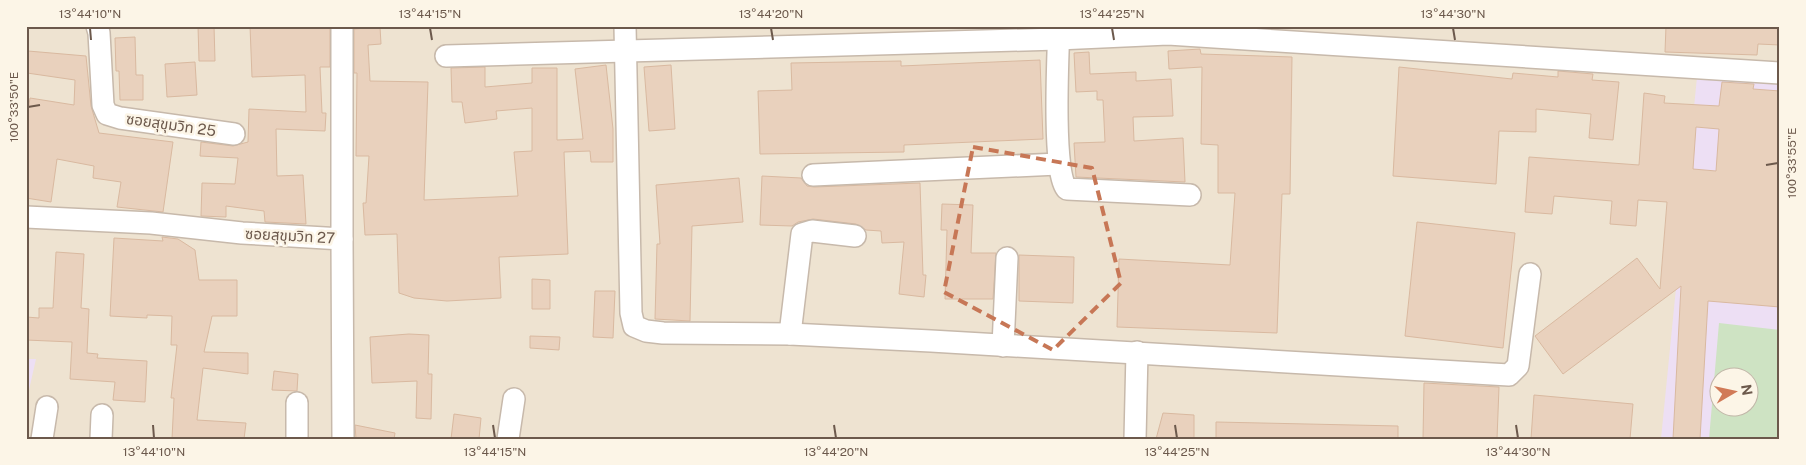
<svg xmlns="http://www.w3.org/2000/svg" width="1806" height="465" font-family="'Public Sans','Noto Sans Thai',sans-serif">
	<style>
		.residential { fill: #eee3d1; fill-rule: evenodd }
		.education { fill: #eddff4; fill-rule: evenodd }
		.green { fill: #cee3c3; fill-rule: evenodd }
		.building { fill: #e9d1bd; stroke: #d9b9a0; fill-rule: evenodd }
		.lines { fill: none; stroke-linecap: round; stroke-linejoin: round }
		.minor-casing { stroke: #c7b9ab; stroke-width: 24 }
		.minor { stroke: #fff; stroke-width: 21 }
		.marked { fill: none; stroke: #c77756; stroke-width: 4; stroke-dasharray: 10 6; stroke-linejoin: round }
		.ticks { fill: none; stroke: #6c594c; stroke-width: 2 }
		.labels { text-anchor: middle; stroke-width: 5; stroke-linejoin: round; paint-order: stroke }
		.street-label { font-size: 15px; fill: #6c594c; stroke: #fcf5e7 }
		.neatline { fill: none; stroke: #6c594c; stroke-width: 2 }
		.ticks-label { font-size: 12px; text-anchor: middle; fill: #6c594c }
	</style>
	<rect width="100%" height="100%" fill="#f8f1e2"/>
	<path class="residential" d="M26,26H1780V439H26ZM1718,378H1748V408H1718Z"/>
	<g class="education">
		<path d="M1698,67L1780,75V439H1661ZM1718,378H1748V408H1718Z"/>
		<path d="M26,359H36L26,403Z"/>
	</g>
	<path class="green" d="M1719,323L1780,330V439H1709ZM1718,378H1748V408H1718Z"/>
	<g class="building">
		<path d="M198,26H214L215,61H199Z"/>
		<path d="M250,26H330V67H320L322,113H326L325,131L276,129L277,176L303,175L306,224L265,222L264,211L226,206V217L201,216L202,183L235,184L238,158L200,156L201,142L233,146L248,142L249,109L306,112L305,75L252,77Z"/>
		<path d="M1666,26H1780V45L1758,44L1757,55L1665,52Z"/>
		<path d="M380,27L381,44L368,45L370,81L428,82L424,200L518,196L514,152L532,151V108L496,111L497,119L465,123L462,102H452L451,68L485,67V87L532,83V68H557V140L583,139L575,69L606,65L613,129V162H591L590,151L564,152L568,254L499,257L501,298L447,301L414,298L399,293L397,234L365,235L363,203H366L369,156H356L357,73H354V29Z"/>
		<path d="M135,37L136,75H143V100H120L119,71H116L115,38Z"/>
		<path d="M1200,49L1201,54L1292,57L1290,194H1282L1277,333L1117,327L1119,259L1230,265L1235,193H1218V145L1201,144L1202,67L1169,69L1168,51Z"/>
		<path d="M28,51L86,56L91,106L99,133L173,142L163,212L117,207L121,182L93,178L94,166L57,159L51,202L26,198V124L30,98L74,105L75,80L27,73Z"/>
		<path d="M1089,52L1090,74L1136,72V81L1171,79L1173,116L1133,117L1134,141L1183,138L1185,182L1076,177L1074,143L1105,142L1103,100H1097V91L1076,92L1074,53Z"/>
		<path d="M1040,60L1043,139L904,145V152L760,154L758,91L792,90L791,63L901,61V66Z"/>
		<path d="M195,62L197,95L167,97L165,64Z"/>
		<path d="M671,65L675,129L649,131L644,67Z"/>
		<path d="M1399,67L1512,79L1513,73L1558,77V71L1593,74L1592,80L1619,82L1613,140L1589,138L1591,114L1536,109V132L1499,131L1496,184L1393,176Z"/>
		<path d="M1722,82L1754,84L1753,89L1780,91V307L1708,301L1700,439H1673L1681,286L1563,374L1535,336L1637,258L1660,289L1667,202L1638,200L1636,226L1610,224L1612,201L1554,196L1552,214L1525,212L1529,157L1639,165L1644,93L1665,96L1664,103L1719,106ZM1696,127L1719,129L1716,171L1693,169Z"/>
		<path d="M762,176L801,178L807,186L814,187L920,183L923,275H926L924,297L899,294L904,242L882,243L881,231L866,230L856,224L813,219L798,222L792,226L760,225Z"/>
		<path d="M739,178L743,222L692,226L690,321L655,319L657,244H660L656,185Z"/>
		<path d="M942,204L973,205L971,253H996L993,299H945L947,230H941Z"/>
		<path d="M1417,222L1515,233L1503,348L1405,336Z"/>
		<path d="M162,237L178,239L195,250L199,280H237V316H212L204,352L248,353V374L203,368L197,420L246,423L244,439H172L174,398H171L177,345H171L172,316L147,315V318L110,316L114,238L163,241Z"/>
		<path d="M56,252L84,254L81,308L89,309L87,353L98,354L97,358L147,361L145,402L113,400L115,382L70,379L72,342L26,340V317L39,318V308H53Z"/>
		<path d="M1019,255L1074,257L1073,303L1019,301Z"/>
		<path d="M532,279L550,280V309H532Z"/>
		<path d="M595,291H615L613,338L593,337Z"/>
		<path d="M409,334L429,335L428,374H432L431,419L416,418L417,381L372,383L370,337Z"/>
		<path d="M530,336L560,337L559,350L530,348Z"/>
		<path d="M274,371L298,374L297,391L272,390Z"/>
		<path d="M1424,383L1499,387L1497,439H1423Z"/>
		<path d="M1534,395L1633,404L1630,439H1531Z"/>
		<path d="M1163,413L1194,415V439H1156Z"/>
		<path d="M454,414L481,418L479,439H451Z"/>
		<path d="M1216,422L1398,426V439H1216Z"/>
		<path d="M355,425L395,433L394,439H356Z"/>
	</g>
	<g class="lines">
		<defs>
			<g id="minor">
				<path d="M97,26L99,33L103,105L107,114L120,118L234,134"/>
				<path d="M625,26L631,313L634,326L646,331L663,333L790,334L931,341L1509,375L1518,366L1530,274"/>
				<path d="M1059,26C1058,53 1052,175 1067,189L1190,195"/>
				<path d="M446,56L1058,39L1168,34L1780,73"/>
				<path d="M813,175L1058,164"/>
				<path d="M26,217L151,223L242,233L342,239V26"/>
				<path d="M342,239L343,439"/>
				<path d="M790,334L802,234L812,231L855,236"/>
				<path d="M1003,346L1007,258"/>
				<path d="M42,439L47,407"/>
				<path d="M101,439L102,415"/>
				<path d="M297,439V403"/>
				<path d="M508,439L514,399"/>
				<path d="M1135,439L1137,352"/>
			</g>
		</defs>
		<use href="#minor" class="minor-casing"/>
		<use href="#minor" class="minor"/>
	</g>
	<path class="marked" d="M973,147L1092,168L1121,283L1053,350L944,292Z"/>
	<path class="ticks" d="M90,28L91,40M430,28L432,40M771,28L773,40M1112,28L1114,40M1453,28L1455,40M28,107L40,105M1766,165L1778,163M153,425L154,438M493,425L495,438M834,425L836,438M1175,425L1177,438M1516,425L1518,438"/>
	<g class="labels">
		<g class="street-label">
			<text transform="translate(171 125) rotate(8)" y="5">ซอยสุขุมวิท 25</text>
			<text transform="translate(290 236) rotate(3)" y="5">ซอยสุขุมวิท 27</text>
		</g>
	</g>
	<rect width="1806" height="465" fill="none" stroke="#fcf5e7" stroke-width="55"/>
	<g transform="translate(1734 392) rotate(81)"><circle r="24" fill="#fcf5e7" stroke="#c2b7a9"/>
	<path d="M0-4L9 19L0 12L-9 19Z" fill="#d17a57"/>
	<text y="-8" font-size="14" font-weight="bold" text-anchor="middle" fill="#6c594c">N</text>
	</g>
	<rect x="28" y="28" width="1750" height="410" class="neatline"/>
	<g class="ticks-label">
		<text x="90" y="18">13°44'10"N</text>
		<text x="430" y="18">13°44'15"N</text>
		<text x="771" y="18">13°44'20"N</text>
		<text x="1112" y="18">13°44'25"N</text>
		<text x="1453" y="18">13°44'30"N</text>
		<text transform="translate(14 107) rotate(-90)" y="4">100°33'50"E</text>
		<text transform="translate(1792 163) rotate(-90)" y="4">100°33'55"E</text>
		<text x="154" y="456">13°44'10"N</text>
		<text x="495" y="456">13°44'15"N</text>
		<text x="836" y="456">13°44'20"N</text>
		<text x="1177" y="456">13°44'25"N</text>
		<text x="1518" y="456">13°44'30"N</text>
	</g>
</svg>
